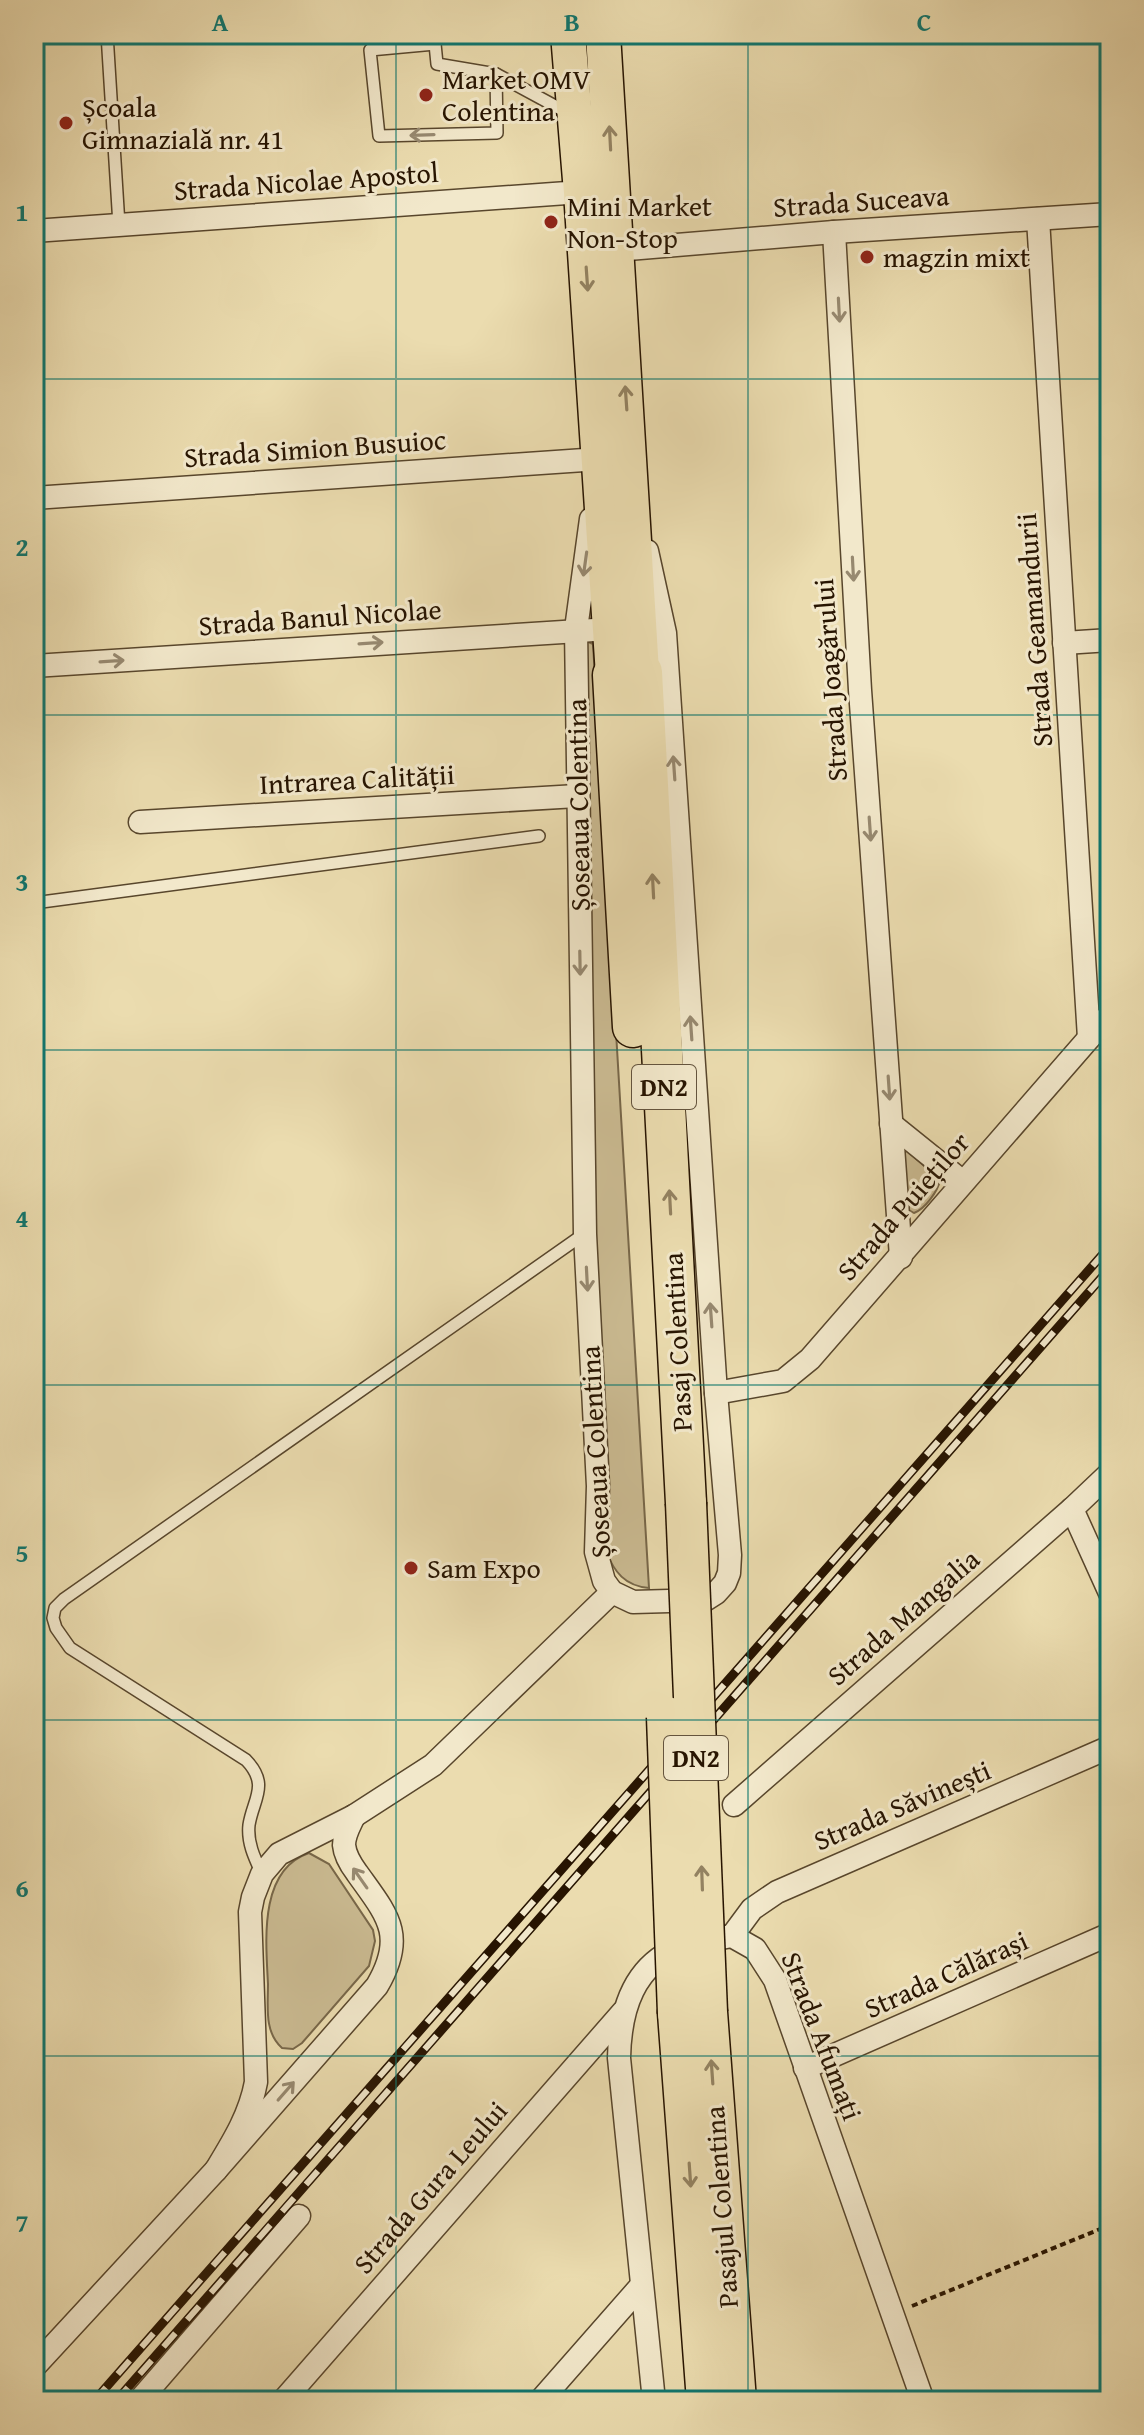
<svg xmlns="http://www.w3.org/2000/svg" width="1144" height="2435" font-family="'Gentium Book Plus',serif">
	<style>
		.green { fill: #caba91; stroke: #786749; stroke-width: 2 }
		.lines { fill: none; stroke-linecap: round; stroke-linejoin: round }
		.lane-casing { stroke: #58462c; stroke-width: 14 }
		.street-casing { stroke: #58462c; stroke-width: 25 }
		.primary-casing { stroke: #271401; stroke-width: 37 }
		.highway-casing { stroke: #271401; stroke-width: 43 }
		.path { stroke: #271401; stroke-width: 4; stroke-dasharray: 6 4; stroke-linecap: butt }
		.lane { stroke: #f2e8cb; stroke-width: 11 }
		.street { stroke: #f2e8cb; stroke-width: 22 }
		.primary { stroke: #ebdcaf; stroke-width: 34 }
		.highway { stroke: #ebdcaf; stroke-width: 40 }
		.rail-casing { stroke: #271401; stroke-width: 9 }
		.rail { stroke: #f2e8cb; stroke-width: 6; stroke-dasharray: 18; stroke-linecap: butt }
		.highway-bridge-casing { stroke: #271401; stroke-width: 43; stroke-linecap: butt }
		.highway-bridge { stroke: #ebdcaf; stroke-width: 40 }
		.oneway { stroke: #978970 }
		.oneway2 { stroke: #938261 }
		.grid { fill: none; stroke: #0f766e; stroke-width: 2; stroke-opacity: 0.55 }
		.poi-dot { fill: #8f2418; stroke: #f2e8cb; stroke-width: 3 }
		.labels { text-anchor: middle; stroke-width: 6; stroke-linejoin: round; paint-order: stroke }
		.shield { fill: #f2e8cb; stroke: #64543e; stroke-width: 2 }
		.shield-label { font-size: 26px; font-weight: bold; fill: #271401 }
		.poi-label { font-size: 28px; fill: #271401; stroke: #f2e8cb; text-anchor: start }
		.street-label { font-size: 28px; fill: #271401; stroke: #f2e8cb }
		.neatline { fill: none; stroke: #0f766e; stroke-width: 3 }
		.grid-label { font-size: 26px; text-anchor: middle; font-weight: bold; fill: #0f766e }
	</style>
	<rect width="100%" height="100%" fill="#ebdcaf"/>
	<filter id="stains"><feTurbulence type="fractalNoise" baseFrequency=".0025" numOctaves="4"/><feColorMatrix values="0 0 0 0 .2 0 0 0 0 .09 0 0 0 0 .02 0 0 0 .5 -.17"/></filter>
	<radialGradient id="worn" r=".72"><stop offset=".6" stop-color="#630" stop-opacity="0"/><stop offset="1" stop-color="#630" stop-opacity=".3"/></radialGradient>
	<g class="green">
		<path d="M586,641L593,644L649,1588C625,1586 614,1572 606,1551L590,1191Z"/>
		<path d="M904,1148L940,1180C938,1191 925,1209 914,1213L907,1209Z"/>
		<path d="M309,1853L329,1864L373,1930L375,1941L369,1966L302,2043L293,2049L282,2048C264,2032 268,2007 268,1984C266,1943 258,1870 309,1853Z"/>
	</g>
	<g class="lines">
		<defs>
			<g id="lane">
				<path d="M107,34L119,225"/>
				<path d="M434,34L437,64L496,74L568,113"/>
				<path d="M435,44L370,50L379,136L497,133L496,74"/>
				<path d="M34,903L539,836"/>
				<path d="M262,1874C255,1859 247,1843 249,1825C253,1799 270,1785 246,1760L70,1648L56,1628L53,1618L55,1608L64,1599L584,1234"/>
			</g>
			<g id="street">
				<path d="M1038,219L1089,1038"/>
				<path d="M34,231L581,192"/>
				<path d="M834,232L860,690L901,1257"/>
				<path d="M616,250L834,232L1110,214"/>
				<path d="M34,498L599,459L598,469"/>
				<path d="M591,519L576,629L585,1234L598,1486L596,1552L604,1581L612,1592L633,1602L705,1600L716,1593L725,1583L729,1573L730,1555L716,1393L665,633L647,551"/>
				<path d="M1064,643L1110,640"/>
				<path d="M34,666L610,629"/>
				<path d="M140,822L577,796"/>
				<path d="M891,1124L963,1182"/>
				<path d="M716,1393L783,1381L810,1359L1110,1014"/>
				<path d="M1072,1509L1110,1593"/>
				<path d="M734,1805L1072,1509L1110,1473"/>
				<path d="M732,1936L752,1909L777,1892L1110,1747"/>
				<path d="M805,2068L1110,1934"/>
				<path d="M216,2170C233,2142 250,2115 256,2082L250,1912L253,1897L262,1874L279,1854L354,1816L433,1765L612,1592"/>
				<path d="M34,2367L216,2170L377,1986C407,1935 387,1915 357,1873C351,1865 345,1856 344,1845C344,1834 350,1825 354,1816"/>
				<path d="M139,2401L299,2216"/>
				<path d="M283,2401L623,2012"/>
				<path d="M540,2401L641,2286"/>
				<path d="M654,2401L619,2058C620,2010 633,1964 683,1946C698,1941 716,1939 732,1936L755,1949L775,1980L923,2401"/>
			</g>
			<g id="primary">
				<path d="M568,34L581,192L613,675"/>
				<path d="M603,34L642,672"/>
			</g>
			<g id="highway">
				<path d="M642,672L686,1503"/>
				<path d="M613,675L633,1027"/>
				<path d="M707,2012L736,2401"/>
				<path d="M678,2013L707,2401"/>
			</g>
		</defs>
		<use href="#lane" class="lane-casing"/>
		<use href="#street" class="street-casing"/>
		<use href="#primary" class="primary-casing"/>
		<use href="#highway" class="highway-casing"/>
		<path class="path" d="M912,2306L1110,2225"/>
		<use href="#lane" class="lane"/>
		<use href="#street" class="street"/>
		<use href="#primary" class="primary"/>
		<use href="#highway" class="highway"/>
		<defs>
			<g id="rail">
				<path d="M94,2401L1110,1246"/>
				<path d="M116,2401L1110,1268"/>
			</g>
		</defs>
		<use href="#rail" class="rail-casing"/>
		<use href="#rail" class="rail"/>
		<defs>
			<g id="highway-bridge">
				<path d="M686,1503L707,2012"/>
				<path d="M667,1717L678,2013"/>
			</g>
		</defs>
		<use href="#highway-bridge" class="highway-bridge-casing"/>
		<use href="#highway-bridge" class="highway-bridge"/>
	</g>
	<defs><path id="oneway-shaft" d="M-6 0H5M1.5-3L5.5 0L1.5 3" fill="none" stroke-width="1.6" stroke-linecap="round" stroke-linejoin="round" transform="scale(2)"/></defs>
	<g class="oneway">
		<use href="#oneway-shaft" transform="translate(422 135) rotate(178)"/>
		<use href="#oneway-shaft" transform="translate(839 310) rotate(87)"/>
		<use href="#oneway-shaft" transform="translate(585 564) rotate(98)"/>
		<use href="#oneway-shaft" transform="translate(853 569) rotate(87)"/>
		<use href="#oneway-shaft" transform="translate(371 643) rotate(-4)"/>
		<use href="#oneway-shaft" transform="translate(112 661) rotate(-4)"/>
		<use href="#oneway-shaft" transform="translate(674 768) rotate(-94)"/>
		<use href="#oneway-shaft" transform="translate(870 829) rotate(86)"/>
		<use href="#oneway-shaft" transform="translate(580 963) rotate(89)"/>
		<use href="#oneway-shaft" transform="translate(691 1028) rotate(-94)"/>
		<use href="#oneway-shaft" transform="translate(889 1088) rotate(86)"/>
		<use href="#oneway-shaft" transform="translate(587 1279) rotate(87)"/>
		<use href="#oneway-shaft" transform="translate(711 1315) rotate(-94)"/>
		<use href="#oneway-shaft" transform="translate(360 1878) rotate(-125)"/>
		<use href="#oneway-shaft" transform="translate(286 2091) rotate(-49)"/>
	</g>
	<g class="oneway2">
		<use href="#oneway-shaft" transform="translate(610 138) rotate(-93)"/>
		<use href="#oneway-shaft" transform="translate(587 279) rotate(86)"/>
		<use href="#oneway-shaft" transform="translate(626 398) rotate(-94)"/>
		<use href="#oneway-shaft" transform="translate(653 886) rotate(-93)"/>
		<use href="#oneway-shaft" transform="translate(670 1202) rotate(-93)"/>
		<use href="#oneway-shaft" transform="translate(702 1878) rotate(-92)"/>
		<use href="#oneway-shaft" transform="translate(712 2072) rotate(-94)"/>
		<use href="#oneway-shaft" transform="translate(690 2175) rotate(86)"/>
	</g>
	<path class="grid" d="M396,34V2401M748,34V2401M34,379H1110M34,715H1110M34,1050H1110M34,1385H1110M34,1720H1110M34,2056H1110"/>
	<g class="poi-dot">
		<circle cx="426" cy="95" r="8"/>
		<circle cx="66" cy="123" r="8"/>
		<circle cx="551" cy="222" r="8"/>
		<circle cx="867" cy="257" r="8"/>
		<circle cx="411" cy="1568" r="8"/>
	</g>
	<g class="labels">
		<g class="shield">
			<rect x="632" y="1065" width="64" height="44" rx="6"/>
			<rect x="664" y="1736" width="64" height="44" rx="6"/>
		</g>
		<g class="shield-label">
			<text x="664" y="1096">DN2</text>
			<text x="696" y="1767">DN2</text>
		</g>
		<g class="poi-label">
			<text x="442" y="89">Market OMV<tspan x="442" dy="32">Colentina</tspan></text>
			<text x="82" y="117">Școala<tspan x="82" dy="32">Gimnazială nr. 41</tspan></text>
			<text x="567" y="216">Mini Market<tspan x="567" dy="32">Non-Stop</tspan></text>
			<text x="883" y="267">magzin mixt</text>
			<text x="427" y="1578">Sam Expo</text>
		</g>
		<g class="street-label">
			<text transform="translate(306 181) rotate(-4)" y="10">Strada Nicolae Apostol</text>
			<text transform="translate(861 201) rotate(-4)" y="10">Strada Suceava</text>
			<text transform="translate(315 448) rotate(-4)" y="10">Strada Simion Busuioc</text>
			<text transform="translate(320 617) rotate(-4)" y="10">Strada Banul Nicolae</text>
			<text transform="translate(1034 630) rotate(-94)" y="10">Strada Geamandurii</text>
			<text transform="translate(830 680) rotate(-94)" y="10">Strada Joagărului</text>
			<text transform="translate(357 779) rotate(-3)" y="10">Intrarea Calității</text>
			<text transform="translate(578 805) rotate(-91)" y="10">Șoseaua Colentina</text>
			<text transform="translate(903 1206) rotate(-49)" y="10">Strada Puieților</text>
			<text transform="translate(677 1342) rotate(-93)" y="10">Pasaj Colentina</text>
			<text transform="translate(595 1452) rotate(-93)" y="10">Șoseaua Colentina</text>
			<text transform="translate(903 1617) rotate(-41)" y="10">Strada Mangalia</text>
			<text transform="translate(902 1805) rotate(-23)" y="10">Strada Săvinești</text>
			<text transform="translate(946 1974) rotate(-24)" y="10">Strada Călărași</text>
			<text transform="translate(822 2036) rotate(69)" y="10">Strada Afumați</text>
			<text transform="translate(430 2187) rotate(-49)" y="10">Strada Gura Leului</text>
			<text transform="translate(721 2207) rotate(-94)" y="10">Pasajul Colentina</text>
		</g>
	</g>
	<rect width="1144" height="2435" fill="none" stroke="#ebdcaf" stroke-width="88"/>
	<rect x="44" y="44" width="1056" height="2347" class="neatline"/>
	<g class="grid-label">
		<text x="220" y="31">A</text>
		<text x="572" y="31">B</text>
		<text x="924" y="31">C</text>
		<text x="22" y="221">1</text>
		<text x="22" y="556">2</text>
		<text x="22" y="891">3</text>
		<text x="22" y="1227">4</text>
		<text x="22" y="1562">5</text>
		<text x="22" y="1897">6</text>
		<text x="22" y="2232">7</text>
	</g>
	<rect width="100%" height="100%" filter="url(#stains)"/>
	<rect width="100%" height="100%" fill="url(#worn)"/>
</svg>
